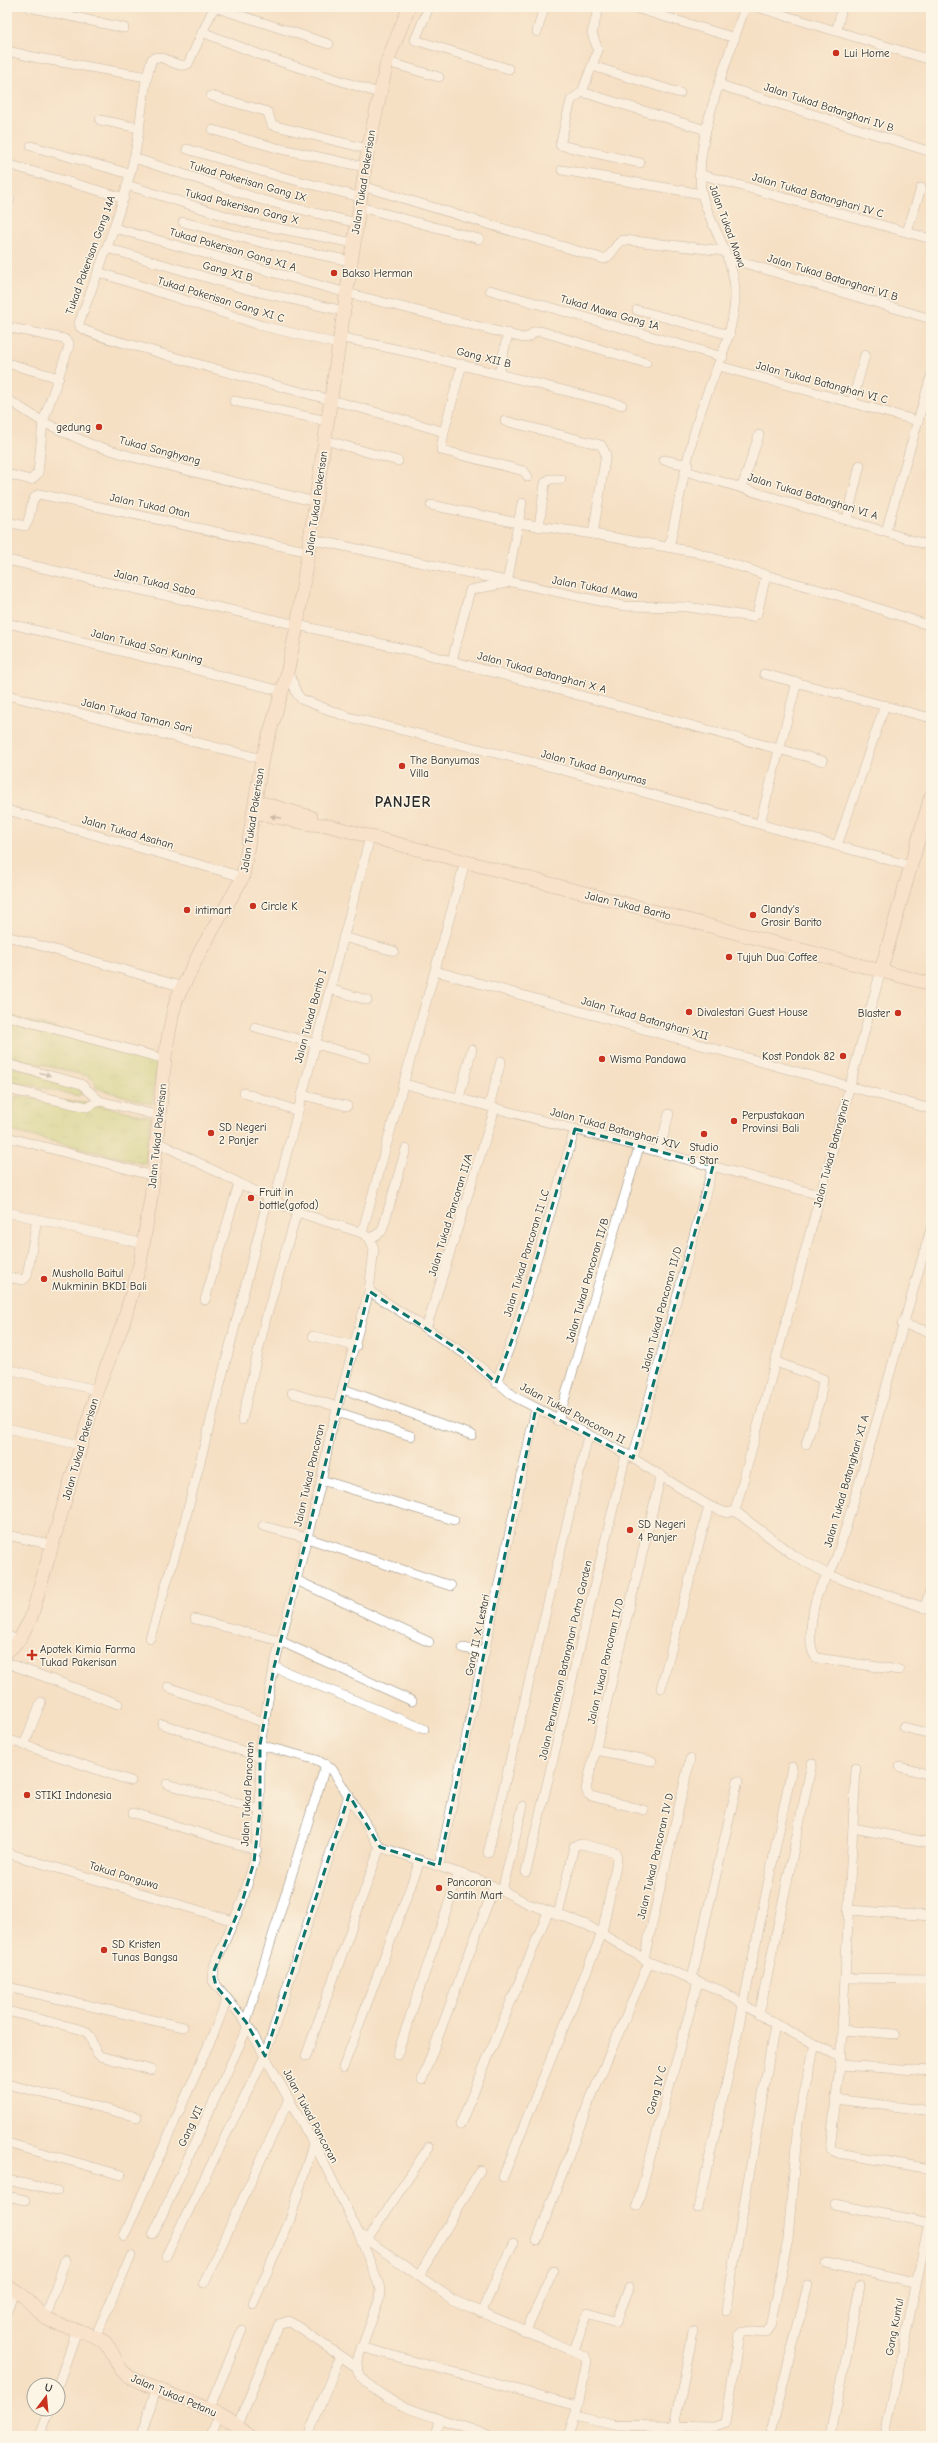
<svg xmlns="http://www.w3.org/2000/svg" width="938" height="2443" font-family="'Comic Neue',sans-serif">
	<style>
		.grass { fill: url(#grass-tufts); stroke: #768052 }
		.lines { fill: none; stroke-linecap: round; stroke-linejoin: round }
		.street-casing { stroke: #908678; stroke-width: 10 }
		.secondary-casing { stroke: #908678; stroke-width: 14 }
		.street { stroke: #fff; stroke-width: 9 }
		.secondary { stroke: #fde4d1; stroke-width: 13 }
		.oneway { fill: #94887e }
		.oneway2 { fill: #a0a0a0 }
		.marked { fill: none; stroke: #0f766e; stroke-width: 3; stroke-dasharray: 8 5; stroke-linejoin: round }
		.poi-dot { fill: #c8321e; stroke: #fcf5e5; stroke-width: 1.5 }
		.labels { text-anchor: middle; stroke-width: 3; stroke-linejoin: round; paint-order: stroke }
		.poi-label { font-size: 11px; fill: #2b2b2b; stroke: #fcf5e5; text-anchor: start }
		.street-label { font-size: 11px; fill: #2b2b2b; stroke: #fcf5e5 }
		.district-label { font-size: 15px; font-weight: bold; letter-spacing: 1px; fill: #2b2b2b; stroke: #fcf5e5 }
	</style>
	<defs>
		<pattern id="grass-tufts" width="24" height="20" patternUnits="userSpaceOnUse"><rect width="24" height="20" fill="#c1d579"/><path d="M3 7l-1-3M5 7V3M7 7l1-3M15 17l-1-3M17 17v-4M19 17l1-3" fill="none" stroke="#a6b769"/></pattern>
	</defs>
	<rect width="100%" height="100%" fill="#fcf5e5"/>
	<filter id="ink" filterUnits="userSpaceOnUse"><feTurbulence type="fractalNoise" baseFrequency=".025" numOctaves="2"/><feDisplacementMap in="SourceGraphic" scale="8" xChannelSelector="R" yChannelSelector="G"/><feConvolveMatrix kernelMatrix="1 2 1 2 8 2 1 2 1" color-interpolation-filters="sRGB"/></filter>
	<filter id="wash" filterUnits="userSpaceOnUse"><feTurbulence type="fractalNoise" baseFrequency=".012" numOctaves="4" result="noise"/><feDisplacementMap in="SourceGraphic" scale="16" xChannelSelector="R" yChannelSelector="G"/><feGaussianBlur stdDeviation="0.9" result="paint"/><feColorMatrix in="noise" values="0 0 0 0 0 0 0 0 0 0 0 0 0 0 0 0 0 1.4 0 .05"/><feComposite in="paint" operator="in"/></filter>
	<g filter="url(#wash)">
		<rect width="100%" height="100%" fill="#f5e0c4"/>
		<g class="grass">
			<path d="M7,1015L158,1057L152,1104L96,1088L95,1082L88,1076L7,1056Z"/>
			<path d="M7,1066L80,1084L84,1091L79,1096L7,1080Z"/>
			<path d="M16,1096L93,1104L151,1117L145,1164L7,1130Z"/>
		</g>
	</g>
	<g filter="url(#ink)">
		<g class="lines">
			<defs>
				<g id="street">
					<path d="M29,7L124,28"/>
					<path d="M214,7L188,64C176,70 163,52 152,59C141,90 142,125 134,158C121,214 99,269 79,323L80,327C89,335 129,344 143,348C243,379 344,401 444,432"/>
					<path d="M214,7L329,44"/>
					<path d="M429,7L415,40L509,69"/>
					<path d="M599,7L592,33L598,50L582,92L571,100L560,145L640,163"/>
					<path d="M632,7L735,38"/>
					<path d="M757,7L931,60"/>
					<path d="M837,30L842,7"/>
					<path d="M202,32L266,57L379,93"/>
					<path d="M537,32L544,7"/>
					<path d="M7,51L38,58L147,77"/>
					<path d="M387,62L439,77"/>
					<path d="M592,66L680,93"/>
					<path d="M720,85L931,152"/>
					<path d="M582,92L706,130"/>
					<path d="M211,96L265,111L268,113L272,125L368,149"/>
					<path d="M100,120L139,128"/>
					<path d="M213,130L277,148L365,167"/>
					<path d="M31,146L130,174"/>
					<path d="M187,149L264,172L360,197"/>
					<path d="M134,158L262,200L357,223"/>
					<path d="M7,164L124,198"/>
					<path d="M562,170L702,194"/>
					<path d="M699,174L931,239"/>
					<path d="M127,185L245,222L354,243"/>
					<path d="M362,186L604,259C613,256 615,242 624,240L725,251"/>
					<path d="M7,199L10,200"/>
					<path d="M360,207L479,239"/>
					<path d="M183,222L260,242L350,261"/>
					<path d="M114,228L347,293L523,338L529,337L534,332L540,331L646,363"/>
					<path d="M907,232L921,188"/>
					<path d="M107,248L246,289L344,311"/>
					<path d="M728,258L931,319"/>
					<path d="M98,272L263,326L338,344"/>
					<path d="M490,290L723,357"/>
					<path d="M637,310L730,335"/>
					<path d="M7,327L64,339L69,343V346L43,422L38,473L31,480L7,474"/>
					<path d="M339,337L418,354L622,405"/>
					<path d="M7,363L59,378"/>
					<path d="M462,364L444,432L441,450L524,471L528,477"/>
					<path d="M719,366L918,421"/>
					<path d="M499,373L508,333"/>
					<path d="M7,399L43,422L90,444L137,458L316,502"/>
					<path d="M234,401L327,421"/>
					<path d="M852,403L865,355"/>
					<path d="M505,421L601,445L606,454L593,534"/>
					<path d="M325,440L398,461"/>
					<path d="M664,460L688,465"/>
					<path d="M686,471L931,546"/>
					<path d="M742,487L759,435"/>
					<path d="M431,505L518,523L593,534L695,552L766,575L834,594L931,626"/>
					<path d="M847,519L860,465"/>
					<path d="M7,522L25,526C33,518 28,499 39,494L310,552"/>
					<path d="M539,527L545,483L550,479H561"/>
					<path d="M886,531L931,376"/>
					<path d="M311,539L623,606L688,607L752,617L757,614L766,575"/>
					<path d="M669,547C679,505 685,461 698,420C710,379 732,343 735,299C737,260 711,230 702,194C691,147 730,54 745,7"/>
					<path d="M7,560L422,653L823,761"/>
					<path d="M7,623L282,691"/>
					<path d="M452,661L470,590L507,583L522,503"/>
					<path d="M764,674L931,718"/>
					<path d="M286,675L291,678L297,694L301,699L345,716L556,768L911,866"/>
					<path d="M7,695L262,759"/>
					<path d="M7,810L243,877"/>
					<path d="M760,823L797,682"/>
					<path d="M837,846L885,705"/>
					<path d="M7,936L183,987"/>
					<path d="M343,937L394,951"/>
					<path d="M435,971L931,1109"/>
					<path d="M330,989L367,1000"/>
					<path d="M7,1016L165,1059"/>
					<path d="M255,1027L366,1058"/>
					<path d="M7,1064L81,1084L100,1101L160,1116"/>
					<path d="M405,1084L820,1195"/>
					<path d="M7,1089L87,1107L100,1101"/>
					<path d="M244,1093L298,1111"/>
					<path d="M302,1095L347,1106"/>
					<path d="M459,1098L472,1049"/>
					<path d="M489,1106L501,1061"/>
					<path d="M7,1137L154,1176"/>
					<path d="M157,1142L297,1212L362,1233L370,1239L374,1249L369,1291L331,1431L320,1487L274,1667L260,1745V1810L254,1862L242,1902L214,1966L213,1981L246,2022L321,2157L359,2234L380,2288L379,2300L357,2361L358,2373C389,2413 445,2416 488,2436"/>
					<path d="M659,1152L669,1114"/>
					<path d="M274,1202L370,837"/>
					<path d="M7,1212L144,1244"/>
					<path d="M362,1233L465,862"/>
					<path d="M370,1239L382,1231L406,1149"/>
					<path d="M7,1277L23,1280L27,1276L37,1219"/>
					<path d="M369,1291L465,1354L515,1397L626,1454L709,1506L727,1513L735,1511"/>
					<path d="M205,1300L239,1183"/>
					<path d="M902,1324L931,1332"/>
					<path d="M426,1329L495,1108"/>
					<path d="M313,1336L356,1346"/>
					<path d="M776,1362L823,1379L820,1399L806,1444"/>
					<path d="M7,1369L97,1390"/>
					<path d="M496,1383L515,1332L575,1129"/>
					<path d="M343,1389L472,1435"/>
					<path d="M292,1393L338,1407"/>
					<path d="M337,1412L411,1436"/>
					<path d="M242,1420L266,1318L297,1212"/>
					<path d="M558,1421L639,1147"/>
					<path d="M7,1428L80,1445"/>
					<path d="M633,1458L713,1166"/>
					<path d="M321,1480L454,1520"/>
					<path d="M735,1511L881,970"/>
					<path d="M735,1511L793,1555L829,1575L931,1610"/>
					<path d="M263,1526L307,1538L451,1586"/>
					<path d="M7,1535L54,1545"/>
					<path d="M296,1580L429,1642"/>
					<path d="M924,1608L931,1589"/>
					<path d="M195,1619L280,1641L412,1701"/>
					<path d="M7,1636L19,1640"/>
					<path d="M150,1638L183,1528L268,1198"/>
					<path d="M463,1648L485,1652"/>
					<path d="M7,1663L118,1704"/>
					<path d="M274,1667L424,1729"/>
					<path d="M899,1670L817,1658C805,1649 813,1606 818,1593C822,1581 832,1572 836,1559C871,1450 898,1338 931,1229"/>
					<path d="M168,1687L265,1723"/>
					<path d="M661,1688L709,1506"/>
					<path d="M162,1724L260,1757"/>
					<path d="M903,1727L931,1734"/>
					<path d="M7,1739L131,1781"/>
					<path d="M24,1745L41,1702"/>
					<path d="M260,1745L317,1760L332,1769L380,1847L483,1881L529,1904L587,1925L649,1962L722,1991L775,2024L840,2057"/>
					<path d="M595,1750L652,1761"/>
					<path d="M900,1767L931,1775"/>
					<path d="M856,1768L845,1978L840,2065L830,2149L838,2153L931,2169"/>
					<path d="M167,1784L260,1810"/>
					<path d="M644,1810L591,1796L588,1794L586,1789L661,1475"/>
					<path d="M133,1813L257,1850"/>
					<path d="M853,1828L931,1843"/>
					<path d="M7,1853L234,1921"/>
					<path d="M488,1853L588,1436"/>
					<path d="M439,1866L536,1408"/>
					<path d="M526,1872L626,1454"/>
					<path d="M502,1891L523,1806"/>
					<path d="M849,1910L931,1916"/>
					<path d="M644,1959L690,1759"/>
					<path d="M692,1978L738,1781"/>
					<path d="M845,1978L931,1979"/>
					<path d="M7,1987L183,2027"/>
					<path d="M7,2011L83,2030C95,2036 90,2049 100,2056L151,2070"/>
					<path d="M759,2015L812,1763"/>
					<path d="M246,2022L326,1764"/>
					<path d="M842,2030L895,2034"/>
					<path d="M397,2055L459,1873"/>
					<path d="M306,2056L380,1847"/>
					<path d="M840,2065L931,2071"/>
					<path d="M343,2068L420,1861"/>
					<path d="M422,2080L494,1887"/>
					<path d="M7,2084L137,2117"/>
					<path d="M835,2099L931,2111"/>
					<path d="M460,2125L548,1912"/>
					<path d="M7,2143L121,2175"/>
					<path d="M503,2177L602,1933L616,1866L617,1857L615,1852L581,1844L574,1846L558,1915"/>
					<path d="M7,2180L57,2191"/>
					<path d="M7,2196L25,2200"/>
					<path d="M834,2204L931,2223"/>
					<path d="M637,2206L698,1981"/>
					<path d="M698,2208L734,2050L792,1767"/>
					<path d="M359,2234L453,2300L585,2356L587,2361L578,2406L568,2436"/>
					<path d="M153,2235L248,2026"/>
					<path d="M124,2236L213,2035L227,1999"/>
					<path d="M367,2240L429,2147"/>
					<path d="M537,2241L587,2107L649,1962"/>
					<path d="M166,2256L265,2056L349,1795"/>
					<path d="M826,2263L915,2283"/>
					<path d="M419,2276L480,2170"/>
					<path d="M204,2283L289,2099"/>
					<path d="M253,2304L290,2220L313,2144"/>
					<path d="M726,2310L775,2024"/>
					<path d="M7,2312L14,2289"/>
					<path d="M481,2313L513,2243"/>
					<path d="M46,2317L65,2260"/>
					<path d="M526,2331L553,2271"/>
					<path d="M95,2337L131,2256"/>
					<path d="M361,2347L578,2406"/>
					<path d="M574,2350L588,2313L616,2322L629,2288"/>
					<path d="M58,2385L77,2330"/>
					<path d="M209,2409L242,2330"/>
					<path d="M575,2416L613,2425L714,2427L726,2423L739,2335L743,2331L765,2333L770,2326L788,2239L798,2122L815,2044"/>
					<path d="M238,2425L279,2324L289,2321L355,2366"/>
					<path d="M675,2426L693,2332"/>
					<path d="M40,2436L50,2409"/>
					<path d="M141,2436L156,2389"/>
					<path d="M211,2436L218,2414"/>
					<path d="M308,2436L340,2356"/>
					<path d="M435,2436L439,2419"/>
					<path d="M770,2436L808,2285"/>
					<path d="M831,2436L860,2286"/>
					<path d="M885,2436L929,2222"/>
				</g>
				<g id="secondary">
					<path d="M255,801L311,817"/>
					<path d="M253,812L309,824L326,825L931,984"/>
					<path d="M881,970L931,796"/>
					<path d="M7,1652L19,1640L31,1618L97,1390L123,1324L140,1264L151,1197L166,1049L173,1012L177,998L201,950L243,877L262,759L286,678L297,626L368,149L387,62L409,7"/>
					<path d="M7,2286C27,2294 33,2310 49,2320C66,2330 88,2330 103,2341C116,2351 115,2369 130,2377C169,2398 217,2404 249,2436"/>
				</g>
			</defs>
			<use href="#street" class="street-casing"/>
			<use href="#secondary" class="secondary-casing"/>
			<use href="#street" class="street"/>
			<use href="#secondary" class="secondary"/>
		</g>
		<defs><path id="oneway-solid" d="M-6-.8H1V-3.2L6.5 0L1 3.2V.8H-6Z"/></defs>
		<use class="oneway" href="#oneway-solid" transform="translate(276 817) rotate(-168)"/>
		<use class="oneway2" href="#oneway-solid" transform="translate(45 1074) rotate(15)"/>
	</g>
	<path d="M0 0H938V2443H0ZM575,1129L713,1166L633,1458L536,1408L439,1866L380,1847L349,1795L265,2056L246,2022L216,1986L213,1973L242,1902L254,1862L260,1810V1745L274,1667L369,1291L465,1354L496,1383L515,1332Z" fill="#f5e0c4" fill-opacity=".55" fill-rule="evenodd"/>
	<path class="marked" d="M575,1129L713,1166L633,1458L536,1408L439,1866L380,1847L349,1795L265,2056L246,2022L216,1986L213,1973L242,1902L254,1862L260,1810V1745L274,1667L369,1291L465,1354L496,1383L515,1332Z"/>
	<g class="poi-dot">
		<circle cx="836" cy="53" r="4"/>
		<circle cx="334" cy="273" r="4"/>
		<circle cx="99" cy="427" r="4"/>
		<circle cx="402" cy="766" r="4"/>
		<circle cx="253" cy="906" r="4"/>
		<circle cx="187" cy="910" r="4"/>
		<circle cx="753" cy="915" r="4"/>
		<circle cx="729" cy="957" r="4"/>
		<circle cx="689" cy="1012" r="4"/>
		<circle cx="898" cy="1013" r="4"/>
		<circle cx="843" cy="1056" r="4"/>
		<circle cx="602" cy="1059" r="4"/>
		<circle cx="734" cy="1121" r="4"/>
		<circle cx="211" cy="1133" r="4"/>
		<circle cx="704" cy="1134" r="4"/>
		<circle cx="251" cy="1198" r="4"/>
		<circle cx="44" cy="1279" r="4"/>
		<circle cx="630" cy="1530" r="4"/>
		<path d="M30 1649h4v4h4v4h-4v4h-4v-4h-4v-4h4z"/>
		<circle cx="27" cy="1795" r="4"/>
		<circle cx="439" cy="1888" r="4"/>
		<circle cx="104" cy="1950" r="4"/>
	</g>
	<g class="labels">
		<g class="poi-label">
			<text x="844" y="57">Lui Home</text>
			<text x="342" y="277">Bakso Herman</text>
			<text x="91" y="431" text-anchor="end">gedung</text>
			<text x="410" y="764">The Banyumas<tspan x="410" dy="13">Villa</tspan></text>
			<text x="261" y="910">Circle K</text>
			<text x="761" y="913">Clandy's<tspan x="761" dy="13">Grosir Barito</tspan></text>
			<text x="195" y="914">intimart</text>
			<text x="737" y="961">Tujuh Dua Coffee</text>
			<text x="697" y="1016">Divalestari Guest House</text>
			<text x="890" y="1017" text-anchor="end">Blaster</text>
			<text x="835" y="1060" text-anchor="end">Kost Pondok 82</text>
			<text x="610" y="1063">Wisma Pandawa</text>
			<text x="742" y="1119">Perpustakaan<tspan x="742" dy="13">Provinsi Bali</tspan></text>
			<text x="219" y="1131">SD Negeri<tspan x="219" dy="13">2 Panjer</tspan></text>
			<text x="704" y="1151" text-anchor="middle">Studio<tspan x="704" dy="13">5 Star</tspan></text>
			<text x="259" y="1196">Fruit in<tspan x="259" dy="13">bottle(gofod)</tspan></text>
			<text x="52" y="1277">Musholla Baitul<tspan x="52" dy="13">Mukminin BKDI Bali</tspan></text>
			<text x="638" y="1528">SD Negeri<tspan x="638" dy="13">4 Panjer</tspan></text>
			<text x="40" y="1653">Apotek Kimia Farma<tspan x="40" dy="13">Tukad Pakerisan</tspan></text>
			<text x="35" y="1799">STIKI Indonesia</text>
			<text x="447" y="1886">Pancoran<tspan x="447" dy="13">Santih Mart</tspan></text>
			<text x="112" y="1948">SD Kristen<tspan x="112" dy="13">Tunas Bangsa</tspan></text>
		</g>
		<g class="street-label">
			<text transform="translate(829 107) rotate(18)" y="4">Jalan Tukad Batanghari IV B</text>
			<text transform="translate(248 181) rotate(16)" y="4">Tukad Pakerisan Gang IX</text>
			<text transform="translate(363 182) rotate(-81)" y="4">Jalan Tukad Pakerisan</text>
			<text transform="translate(818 195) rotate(16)" y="4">Jalan Tukad Batanghari IV C</text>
			<text transform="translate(242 206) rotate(14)" y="4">Tukad Pakerisan Gang X</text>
			<text transform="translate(728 226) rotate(70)" y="4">Jalan Tukad Mawa</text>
			<text transform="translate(233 249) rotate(16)" y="4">Tukad Pakerisan Gang XI A</text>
			<text transform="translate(90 255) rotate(-70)" y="4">Tukad Pakerisan Gang 14A</text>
			<text transform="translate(228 271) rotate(15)" y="4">Gang XI B</text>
			<text transform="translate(833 277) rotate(17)" y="4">Jalan Tukad Batanghari VI B</text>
			<text transform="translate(221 299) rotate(17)" y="4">Tukad Pakerisan Gang XI C</text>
			<text transform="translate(610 312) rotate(16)" y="4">Tukad Mawa Gang 1A</text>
			<text transform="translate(484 357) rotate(14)" y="4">Gang XII B</text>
			<text transform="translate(822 382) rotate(15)" y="4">Jalan Tukad Batanghari VI C</text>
			<text transform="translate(160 450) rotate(15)" y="4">Tukad Sanghyang</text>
			<text transform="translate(813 496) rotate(17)" y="4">Jalan Tukad Batanghari VI A</text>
			<text transform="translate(316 503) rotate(-82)" y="4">Jalan Tukad Pakerisan</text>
			<text transform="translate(150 505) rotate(12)" y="4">Jalan Tukad Otan</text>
			<text transform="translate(155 582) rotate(13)" y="4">Jalan Tukad Saba</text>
			<text transform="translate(595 587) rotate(10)" y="4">Jalan Tukad Mawa</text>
			<text transform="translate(147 646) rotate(14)" y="4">Jalan Tukad Sari Kuning</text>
			<text transform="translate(542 672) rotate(15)" y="4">Jalan Tukad Batanghari X A</text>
			<text transform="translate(137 715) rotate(14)" y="4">Jalan Tukad Taman Sari</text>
			<text transform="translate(594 767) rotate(15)" y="4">Jalan Tukad Banyumas</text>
			<text transform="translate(252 820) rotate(-81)" y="4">Jalan Tukad Pakerisan</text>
			<text transform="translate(128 832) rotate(16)" y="4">Jalan Tukad Asahan</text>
			<text transform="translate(628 905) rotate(14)" y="4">Jalan Tukad Barito</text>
			<text transform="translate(310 1016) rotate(-75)" y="4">Jalan Tukad Barito I</text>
			<text transform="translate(645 1018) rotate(16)" y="4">Jalan Tukad Batanghari XII</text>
			<text transform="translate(615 1128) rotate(15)" y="4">Jalan Tukad Batanghari XIV</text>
			<text transform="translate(157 1136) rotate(-84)" y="4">Jalan Tukad Pakerisan</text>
			<text transform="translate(831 1153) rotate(-75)" y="4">Jalan Tukad Batanghari</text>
			<text transform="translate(450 1215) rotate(-73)" y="4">Jalan Tukad Pancoran II/A</text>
			<text transform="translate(526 1253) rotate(-73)" y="4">Jalan Tukad Pancoran II LC</text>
			<text transform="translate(587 1280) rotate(-74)" y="4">Jalan Tukad Pancoran II/B</text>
			<text transform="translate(661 1309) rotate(-75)" y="4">Jalan Tukad Pancoran II/D</text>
			<text transform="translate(573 1413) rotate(28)" y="4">Jalan Tukad Pancoran II</text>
			<text transform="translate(80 1449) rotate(-74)" y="4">Jalan Tukad Pakerisan</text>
			<text transform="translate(309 1475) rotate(-77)" y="4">Jalan Tukad Pancoran</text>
			<text transform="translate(846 1481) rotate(-74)" y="4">Jalan Tukad Batanghari XI A</text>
			<text transform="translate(477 1635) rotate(-78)" y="4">Gang II X Lestari</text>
			<text transform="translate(565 1660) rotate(-77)" y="4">Jalan Perumahan Batanghari Putra Garden</text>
			<text transform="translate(605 1661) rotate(-77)" y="4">Jalan Tukad Pancoran II/D</text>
			<text transform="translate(247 1794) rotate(-87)" y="4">Jalan Tukad Pancoran</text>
			<text transform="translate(655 1856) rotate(-77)" y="4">Jalan Tukad Pancoran IV D</text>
			<text transform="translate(124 1875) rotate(17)" y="4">Takud Panguwa</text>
			<text transform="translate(656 2090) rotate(-75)" y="4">Gang IV C</text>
			<text transform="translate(311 2116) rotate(62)" y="4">Jalan Tukad Pancoran</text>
			<text transform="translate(190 2126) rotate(-65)" y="4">Gang VII</text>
			<text transform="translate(894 2327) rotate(-79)" y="4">Gang Kuntul</text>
			<text transform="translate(174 2395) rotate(23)" y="4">Jalan Tukad Petanu</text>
		</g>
		<g class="district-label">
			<text x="403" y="807">PANJER</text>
		</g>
	</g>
	<rect width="938" height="2443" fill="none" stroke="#fcf5e5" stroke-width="24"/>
	<g transform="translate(46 2397) rotate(16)"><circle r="19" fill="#fcf5e5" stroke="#a8a49b"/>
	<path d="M0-3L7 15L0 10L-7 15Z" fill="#c8321e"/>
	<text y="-6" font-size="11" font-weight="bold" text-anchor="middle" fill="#2b2b2b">U</text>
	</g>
</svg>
